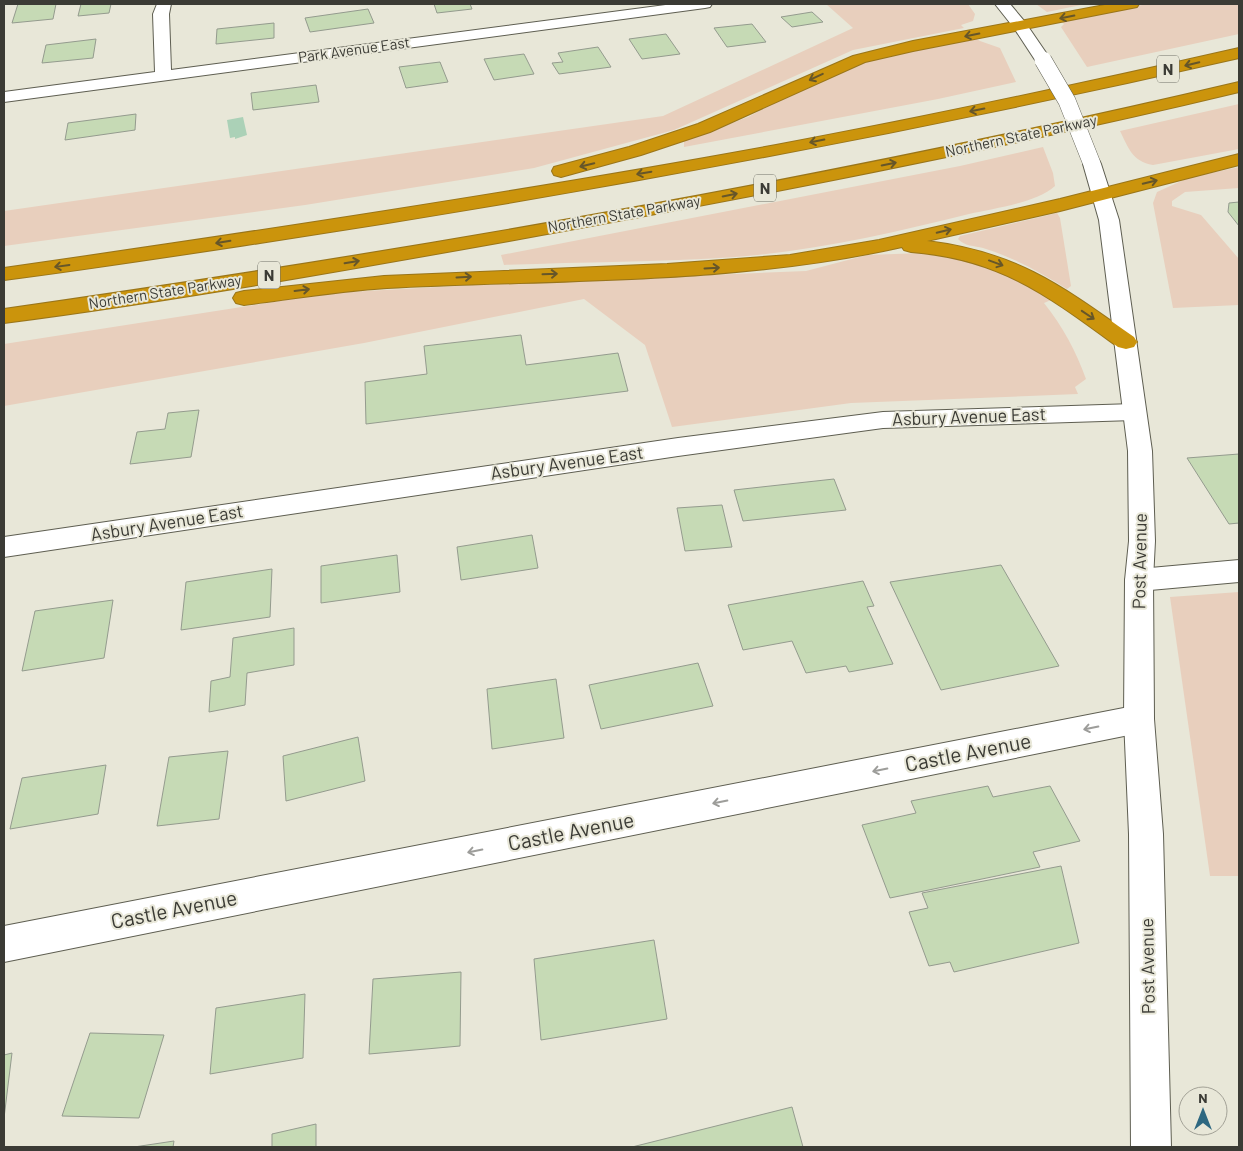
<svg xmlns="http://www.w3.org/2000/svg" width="1243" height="1151" font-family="Barlow,sans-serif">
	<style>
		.green { fill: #e8cfbd }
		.water { fill: #abd1b7 }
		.building { fill: #c6dab5; stroke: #949b8e }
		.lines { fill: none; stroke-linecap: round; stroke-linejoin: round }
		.minor-casing { stroke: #5e5e51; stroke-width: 2 }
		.tertiary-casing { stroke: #5e5e51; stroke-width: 2 }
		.secondary-casing { stroke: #5e5e51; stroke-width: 2 }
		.motorway-casing { stroke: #99751a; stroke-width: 2 }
		.minor { fill: #fff; fill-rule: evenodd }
		.tertiary { fill: #fff; fill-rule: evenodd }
		.secondary { fill: #fff; fill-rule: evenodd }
		.motorway { fill: #cb940c; fill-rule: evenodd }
		.secondary-bridge-casing { stroke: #5e5e51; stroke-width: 18; stroke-linecap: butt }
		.secondary-bridge { stroke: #fff; stroke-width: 17 }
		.oneway { stroke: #665629 }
		.oneway2 { stroke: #9d9d9a }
		.labels { text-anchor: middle; stroke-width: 4; stroke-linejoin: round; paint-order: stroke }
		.far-street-label { font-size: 15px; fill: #3b3b35; stroke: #e8e7d8 }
		.shield { fill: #e8e7d8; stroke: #6f6f66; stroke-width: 1 }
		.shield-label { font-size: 16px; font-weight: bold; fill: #3b3b35 }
		.street-label { font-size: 18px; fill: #3b3b35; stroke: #e8e7d8 }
		.near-street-label { font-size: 21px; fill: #3b3b35; stroke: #e8e7d8 }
	</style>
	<rect width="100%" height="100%" fill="#e8e7d8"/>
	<g class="green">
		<path d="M826,4H968L975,14L973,21L961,25L964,28L853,50L674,130L534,168L305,205L4,246V211L663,116L853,28Z"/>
		<path d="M1036,4H1080L1081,5L1047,12Z"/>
		<path d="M1147,4H1239V34L1087,67L1061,27L1064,24L1061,21Z"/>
		<path d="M975,38L980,41L1000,48L1016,82L938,99L684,147V141L748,117L799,90L855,66L897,52Z"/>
		<path d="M1239,104V149L1153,165C1132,161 1129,149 1120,131Z"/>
		<path d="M1043,147L1053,173L1055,186C1036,203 995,208 969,214C893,233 814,251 735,257C658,262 581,262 504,265L501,255L960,166Z"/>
		<path d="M1239,167V188L1185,192L1172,201V206L1201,215L1239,259V305L1173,308L1153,203L1157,192L1188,178Z"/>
		<path d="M1057,213L1060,218L1071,286L1067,289C1040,272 1015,258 983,248C975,246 964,246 958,239L960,236Z"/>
		<path d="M922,253L967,259L1005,273L1051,300L1044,303C1063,327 1076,351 1086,379L1075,387L1078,394L851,403L672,427L645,345L584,299L364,343L4,406V344L331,293L473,285L806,271L867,255Z"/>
		<path d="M1239,592V876H1210L1170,597Z"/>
	</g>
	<path class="water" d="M243,117L247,135L235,139V137L230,138L227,120Z"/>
	<g class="building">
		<path d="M18,4H56L53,19L12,23Z"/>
		<path d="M81,4H111L109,13L78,16Z"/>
		<path d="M434,4H470L472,9L437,13Z"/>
		<path d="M368,9L374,23L310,32L305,18Z"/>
		<path d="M812,12L823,22L792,27L781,17Z"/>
		<path d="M274,23V38L216,44L217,29Z"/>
		<path d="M752,24L766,42L727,47L714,28Z"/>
		<path d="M666,34L680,54L642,59L629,39Z"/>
		<path d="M96,39L93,58L42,63L46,45Z"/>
		<path d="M598,47L611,67L559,74L552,63L563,62L558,53Z"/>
		<path d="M524,54L534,74L494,80L484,59Z"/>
		<path d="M440,62L448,82L406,88L399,67Z"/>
		<path d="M316,85L319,102L253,110L251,93Z"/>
		<path d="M136,114L135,130L65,140L68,123Z"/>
		<path d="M1239,202V226L1228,212L1229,203Z"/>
		<path d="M521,335L526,365L618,353L628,391L366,424L365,382L427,374L424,346Z"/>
		<path d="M199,410L191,457L130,464L137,432L165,429L168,413Z"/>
		<path d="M1239,454V523L1229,524L1187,458Z"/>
		<path d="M834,479L846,510L743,521L734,490Z"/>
		<path d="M722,505L732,547L685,551L677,508Z"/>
		<path d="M532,535L538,568L461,580L457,547Z"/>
		<path d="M397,555L400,592L321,603V566Z"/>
		<path d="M1001,565L1059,666L941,690L890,582Z"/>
		<path d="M272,569L270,617L181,630L186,582Z"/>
		<path d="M863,581L874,606L867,607L893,664L849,672L846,666L806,673L792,641L743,650L728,605Z"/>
		<path d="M113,600L104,658L22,671L35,611Z"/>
		<path d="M294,628V665L247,673L245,705L209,712L211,681L230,677L233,638Z"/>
		<path d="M698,663L713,706L601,729L589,685Z"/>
		<path d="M556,679L564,738L492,749L487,689Z"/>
		<path d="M358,737L365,781L286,801L283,756Z"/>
		<path d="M228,751L219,819L157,826L169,757Z"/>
		<path d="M106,765L98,814L10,829L22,778Z"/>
		<path d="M988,786L993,797L1050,786L1080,841L1033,852L1040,867L890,898L862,825L916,813L911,801Z"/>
		<path d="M1061,866L1079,943L954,972L950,962L929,966L909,912L928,908L922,893Z"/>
		<path d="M654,940L667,1019L541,1040L534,959Z"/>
		<path d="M461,972L460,1046L369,1054L373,979Z"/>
		<path d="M305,994L303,1058L210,1074L216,1008Z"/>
		<path d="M90,1033L164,1035L139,1118L62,1116Z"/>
		<path d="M12,1053L4,1118V1055Z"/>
		<path d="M792,1107L803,1147H632Z"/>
		<path d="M316,1124V1147H272V1134Z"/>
		<path d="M174,1141L173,1147H134Z"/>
	</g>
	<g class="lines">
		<defs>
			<g id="minor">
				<path d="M157,4H171L169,14L171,70L673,4H712L710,7L705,8L4,102V92L155,72L153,14Z"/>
				<path d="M1134,404L1142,406L1146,412L1142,418L1134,420L883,428L678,456L4,557V537L678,438L883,412Z"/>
				<path d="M1139,705L1150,709L1154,719L1150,729L1139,733L4,962V926Z"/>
			</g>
			<path id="tertiary" d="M1239,560V582L1139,591L1129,588L1125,580L1129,572L1139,569Z"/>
			<g id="secondary">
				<path d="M995,4H1010L1025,22L1051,60L1049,63H1037L1014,28Z"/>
				<path d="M1092,158L1099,160L1101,164L1119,220L1152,451L1155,541L1153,580L1154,719L1163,834L1171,1147H1131L1129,834L1124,719L1125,580L1129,541L1128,451L1099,220L1083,164L1085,160Z"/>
			</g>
			<g id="motorway">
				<path d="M1110,4H1139L1137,7L1132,8L913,51L865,62L710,132L641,155L561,177L554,175L552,171L554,167L629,147L698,124L853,56L913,41Z"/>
				<path d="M1239,48V58C915,132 589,193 260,243C174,256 89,269 4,280V268C262,231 520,192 776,145C931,116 1085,83 1239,48Z"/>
				<path d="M1239,82V92C997,150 753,197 509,241C341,271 173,301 4,323V309C418,250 832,178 1239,82Z"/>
				<path d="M1239,154V165L1060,211L927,241C1017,252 1062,286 1134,337L1137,342L1134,347L1126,349L1118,347C1048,296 1001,259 911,252L904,250L902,247C734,285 558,279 387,288C339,291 291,299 244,305L236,303L233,298L236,293L244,291L384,276L667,264L790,255L879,240L1060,199Z"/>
			</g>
		</defs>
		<use href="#minor" class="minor-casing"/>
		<use href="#tertiary" class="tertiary-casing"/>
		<use href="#secondary" class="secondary-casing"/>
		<use href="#motorway" class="motorway-casing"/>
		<use href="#minor" class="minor"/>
		<use href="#tertiary" class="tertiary"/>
		<use href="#secondary" class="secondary"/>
		<use href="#motorway" class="motorway"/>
		<defs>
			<path id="secondary-bridge" d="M1043,60L1067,101L1092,164"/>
		</defs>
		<use href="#secondary-bridge" class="secondary-bridge-casing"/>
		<use href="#secondary-bridge" class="secondary-bridge"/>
	</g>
	<defs><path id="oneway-shaft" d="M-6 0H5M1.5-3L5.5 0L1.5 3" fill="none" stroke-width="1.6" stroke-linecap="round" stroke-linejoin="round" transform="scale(1.25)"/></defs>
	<g class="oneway">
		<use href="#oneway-shaft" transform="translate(1067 17) rotate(169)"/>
		<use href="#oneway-shaft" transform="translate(972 35) rotate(169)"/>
		<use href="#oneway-shaft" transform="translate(1192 64) rotate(167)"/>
		<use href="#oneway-shaft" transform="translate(816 77) rotate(155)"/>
		<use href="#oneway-shaft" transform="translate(977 110) rotate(169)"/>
		<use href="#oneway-shaft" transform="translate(817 141) rotate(169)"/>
		<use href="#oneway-shaft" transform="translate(889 164) rotate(-11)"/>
		<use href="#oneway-shaft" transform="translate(587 165) rotate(166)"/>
		<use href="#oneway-shaft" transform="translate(644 173) rotate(170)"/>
		<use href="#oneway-shaft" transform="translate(1150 182) rotate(-14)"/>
		<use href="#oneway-shaft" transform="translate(730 195) rotate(-11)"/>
		<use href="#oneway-shaft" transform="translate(944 231) rotate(-13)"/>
		<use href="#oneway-shaft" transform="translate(223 242) rotate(171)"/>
		<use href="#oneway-shaft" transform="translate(352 262) rotate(-9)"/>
		<use href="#oneway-shaft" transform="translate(996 263) rotate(20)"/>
		<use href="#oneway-shaft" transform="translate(62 266) rotate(172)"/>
		<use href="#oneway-shaft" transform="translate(712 268) rotate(-3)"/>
		<use href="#oneway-shaft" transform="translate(550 274) rotate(-2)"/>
		<use href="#oneway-shaft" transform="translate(464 277) rotate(-3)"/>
		<use href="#oneway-shaft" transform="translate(302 290) rotate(-7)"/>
		<use href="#oneway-shaft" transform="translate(1088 315) rotate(34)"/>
	</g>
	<g class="oneway2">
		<use href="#oneway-shaft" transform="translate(1091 728) rotate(169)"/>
		<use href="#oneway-shaft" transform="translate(880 770) rotate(169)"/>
		<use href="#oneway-shaft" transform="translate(720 802) rotate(169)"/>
		<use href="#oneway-shaft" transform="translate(475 851) rotate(169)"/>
	</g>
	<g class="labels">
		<g class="far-street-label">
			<text transform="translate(354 50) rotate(-8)" y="5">Park Avenue East</text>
			<text transform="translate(1021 136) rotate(-12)" y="5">Northern State Parkway</text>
			<text transform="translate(624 214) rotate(-10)" y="5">Northern State Parkway</text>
			<text transform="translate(165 292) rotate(-9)" y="5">Northern State Parkway</text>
		</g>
		<g class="shield">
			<rect x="1157" y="55.5" width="22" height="27" rx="4"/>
			<rect x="754" y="174.5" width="22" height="27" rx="4"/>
			<rect x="258" y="261.5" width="22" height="27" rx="4"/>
		</g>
		<g class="shield-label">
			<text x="1168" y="75">N</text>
			<text x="765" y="194">N</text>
			<text x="269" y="281">N</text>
		</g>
		<g class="street-label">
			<text transform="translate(969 417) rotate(-2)" y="6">Asbury Avenue East</text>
			<text transform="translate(567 463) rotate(-8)" y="6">Asbury Avenue East</text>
			<text transform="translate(167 523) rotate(-9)" y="6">Asbury Avenue East</text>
			<text transform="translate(1140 561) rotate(-89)" y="6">Post Avenue</text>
			<text transform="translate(1148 966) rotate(-91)" y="6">Post Avenue</text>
		</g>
		<g class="near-street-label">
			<text transform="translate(968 753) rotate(-11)" y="7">Castle Avenue</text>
			<text transform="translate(571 832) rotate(-11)" y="7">Castle Avenue</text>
			<text transform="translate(174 910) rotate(-11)" y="7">Castle Avenue</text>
		</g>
	</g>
	<rect width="1243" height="1151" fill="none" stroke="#3b3b35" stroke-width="10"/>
	<g transform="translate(1203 1111)"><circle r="24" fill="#e8e7d8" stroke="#a3a297"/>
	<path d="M0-4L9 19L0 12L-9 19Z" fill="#2e6881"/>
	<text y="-8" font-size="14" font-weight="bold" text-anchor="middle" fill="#3b3b35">N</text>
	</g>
</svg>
